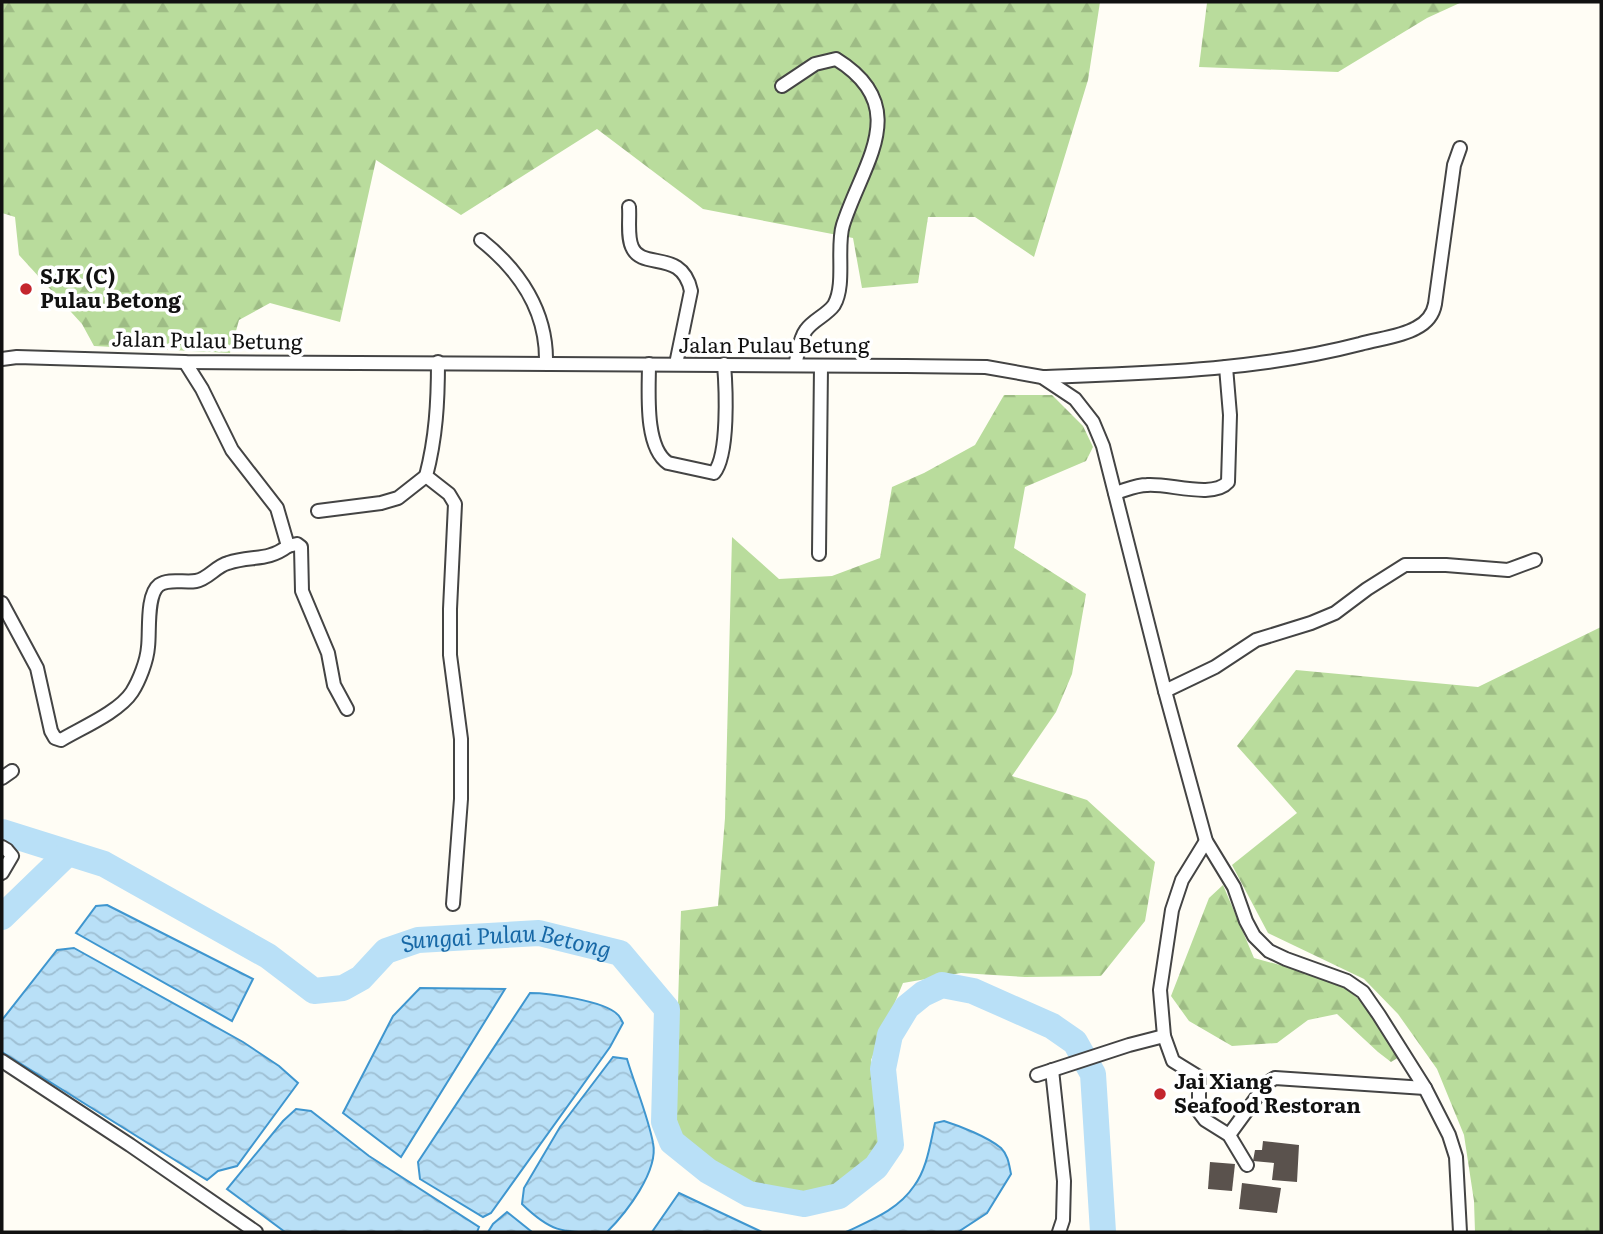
<svg xmlns="http://www.w3.org/2000/svg" width="1603" height="1234" font-family="Literata,serif">
	<style>
		.forest { fill: url(#forest-firs) }
		.water { fill: url(#water-waves); stroke: #3f96cf; stroke-width: 2 }
		.lines { fill: none; stroke-linecap: round; stroke-linejoin: round }
		.river { stroke: #b9e0f7; stroke-width: 26 }
		.building { fill: #5a524d }
		.minor-casing { stroke: #444; stroke-width: 16 }
		.minor { stroke: #fff; stroke-width: 12 }
		.poi-dot { fill: #c4262e; stroke: #fff; stroke-width: 2.5 }
		.labels { text-anchor: middle; stroke-width: 7; stroke-linejoin: round; paint-order: stroke }
		.poi-label { font-size: 21px; font-weight: bold; fill: #111; stroke: #fff; text-anchor: start }
		.street-label { font-size: 21px; fill: #111; stroke: #fff }
		.water-label { font-size: 23px; font-style: italic; fill: #1768a6; stroke: #fff }
	</style>
	<defs>
		<pattern id="forest-firs" width="22" height="20" patternUnits="userSpaceOnUse" patternTransform="scale(1.75)"><rect width="22" height="20" fill="#b9dc9c"/><path d="M5 1l3.5 6h-7zM16 11l3.5 6h-7z" fill="#9ebc85"/></pattern>
		<pattern id="water-waves" width="16" height="10" patternUnits="userSpaceOnUse" patternTransform="scale(1.75)"><rect width="16" height="10" fill="#b9e0f7"/><path d="M0 5q4-4 8 0t8 0" fill="none" stroke="#9ebfd3"/></pattern>
	</defs>
	<rect width="100%" height="100%" fill="#fffdf5"/>
	<g class="forest">
		<path d="M2,2H1100L1088,80L1034,257L975,217H928L918,283L862,288L853,238L703,209L597,129L461,215L376,160L340,322L270,303L239,320L230,353L94,346L82,324L19,255L15,217L2,213Z"/>
		<path d="M1203,2H1462L1427,18L1338,72L1199,67L1207,3Z"/>
		<path d="M1004,395H1052L1083,426L1093,447L1086,461L1025,487L1014,548L1086,594L1072,674L1056,712L1012,776L1087,800L1155,862L1145,921L1101,976L1025,977L961,973L903,983L871,1060L886,1134L853,1176L813,1195L757,1188L718,1167L678,1131L675,1097L681,911L718,906L725,818L732,537L779,579L832,576L880,558L892,487L924,473L975,445Z"/>
		<path d="M1601,627V1232H1475L1474,1201L1464,1135L1437,1069L1398,1014L1364,979L1268,933L1232,865L1297,813L1237,746L1296,670L1478,687Z"/>
		<path d="M1223,885L1254,958L1335,980L1365,1004L1399,1057L1391,1062L1378,1052L1337,1014L1308,1020L1277,1043L1232,1046L1189,1021L1171,996L1209,898Z"/>
	</g>
	<g class="water">
		<path d="M107,905L253,979L232,1021L76,933L96,906Z"/>
		<path d="M74,948L243,1042L279,1066L298,1083L237,1166L218,1171L207,1180L2,1052V1020L57,950Z"/>
		<path d="M420,988L505,989L401,1157L343,1113L393,1016Z"/>
		<path d="M530,993C549,993 604,1001 617,1014C620,1016 621,1020 623,1023L610,1047L491,1213L483,1217L420,1179L418,1162Z"/>
		<path d="M613,1057L627,1059C635,1086 648,1116 653,1143C659,1171 626,1213 607,1232C562,1232 553,1234 522,1204L524,1188L560,1127Z"/>
		<path d="M296,1109L311,1111L369,1156L479,1227L477,1232H285L227,1189L283,1121Z"/>
		<path d="M944,1121C960,1126 988,1137 1001,1148C1008,1155 1009,1164 1011,1174L987,1213L958,1232H846C871,1220 898,1210 914,1186C927,1169 930,1144 935,1123Z"/>
		<path d="M679,1193L762,1232H652Z"/>
		<path d="M507,1212L532,1232H488L493,1224Z"/>
	</g>
	<g class="lines">
		<g class="river">
			<path id="s1" d="M2,832L104,864L268,956L314,991L343,988L361,978L386,951L418,940L539,933L620,953L667,1009L664,1122L672,1142L708,1171L749,1194L804,1204L839,1196L876,1167L891,1145L883,1069L890,1035L907,1007L923,994L942,985L973,991L1052,1026L1075,1042L1093,1074L1103,1232"/>
			<path d="M2,917L67,854"/>
		</g>
	</g>
	<g class="building">
		<path d="M1263,1141L1299,1145L1297,1182L1272,1180L1274,1163L1253,1161L1255,1150H1262Z"/>
		<path d="M1210,1162L1235,1164L1232,1191L1208,1189Z"/>
		<path d="M1242,1183L1281,1188L1277,1213L1239,1209Z"/>
	</g>
	<g class="lines">
		<defs>
			<g id="minor">
				<path d="M782,86L815,64L836,59C914,107 862,164 843,225C836,246 846,285 834,305C827,315 813,320 806,330C799,339 798,355 795,365"/>
				<path d="M629,207C630,219 627,236 632,247C642,271 682,248 691,291L676,364"/>
				<path d="M481,240C520,271 547,312 546,362"/>
				<path d="M2,359L17,357L185,362L906,366L986,367L1042,377L1075,399L1093,422L1103,446L1165,691L1206,841L1234,887L1246,921L1254,936L1269,951L1286,959L1347,981L1363,992L1379,1015L1425,1088L1449,1135L1456,1157L1460,1232"/>
				<path d="M185,362L202,389L232,450L277,508L288,546L297,544L301,547L302,591L328,653L334,685L347,709"/>
				<path d="M438,362C438,402 436,438 426,476L449,494L455,504L450,609V655L461,739V799L453,904"/>
				<path d="M649,364C649,390 644,447 668,463L714,473C729,455 726,388 724,364"/>
				<path d="M1042,377C1149,373 1256,371 1360,344C1377,339 1400,337 1416,328C1426,323 1433,315 1435,304L1454,165L1460,148"/>
				<path d="M1115,493C1126,490 1136,485 1147,485C1169,483 1213,499 1228,482L1230,415L1226,367"/>
				<path d="M318,511L381,503L398,498L426,476"/>
				<path d="M819,554L821,366"/>
				<path d="M2,603L37,668L51,731L55,738L61,740C81,728 119,712 132,692C139,681 147,661 148,647C150,632 146,595 159,585C169,578 184,583 196,581C208,579 216,566 228,563C251,555 267,562 288,546"/>
				<path d="M1165,691L1215,667L1256,640L1311,623L1335,613L1367,589L1405,565H1446L1508,570L1535,560"/>
				<path d="M2,778L12,771"/>
				<path d="M1206,841L1182,880L1172,910L1160,990L1164,1036L1173,1061L1199,1077V1112L1205,1120L1229,1135L1247,1165"/>
				<path d="M2,847L7,850L12,856L2,873"/>
				<path d="M2,1061L130,1145L256,1232"/>
				<path d="M1052,1070L1064,1181L1063,1220L1059,1232"/>
				<path d="M1037,1075L1129,1045L1164,1036"/>
				<path d="M1229,1135L1267,1083L1275,1078L1425,1088"/>
			</g>
		</defs>
		<use href="#minor" class="minor-casing"/>
		<use href="#minor" class="minor"/>
	</g>
	<g class="poi-dot">
		<circle cx="26" cy="289" r="7"/>
		<circle cx="1160" cy="1094" r="7"/>
	</g>
	<g class="labels">
		<g class="poi-label">
			<text x="40" y="284">SJK (C)<tspan x="40" dy="24">Pulau Betong</tspan></text>
			<text x="1174" y="1089">Jai Xiang<tspan x="1174" dy="24">Seafood Restoran</tspan></text>
		</g>
		<g class="street-label">
			<text transform="translate(207 341) rotate(1)" y="7">Jalan Pulau Betung</text>
			<text x="774" y="353">Jalan Pulau Betung</text>
		</g>
		<g class="water-label">
			<text dy="8" stroke="none"><textPath href="#s1" startOffset="562">Sungai Pulau Betong</textPath></text>
		</g>
	</g>
	<rect width="1603" height="1234" fill="none" stroke="#111111" stroke-width="7"/>
</svg>
